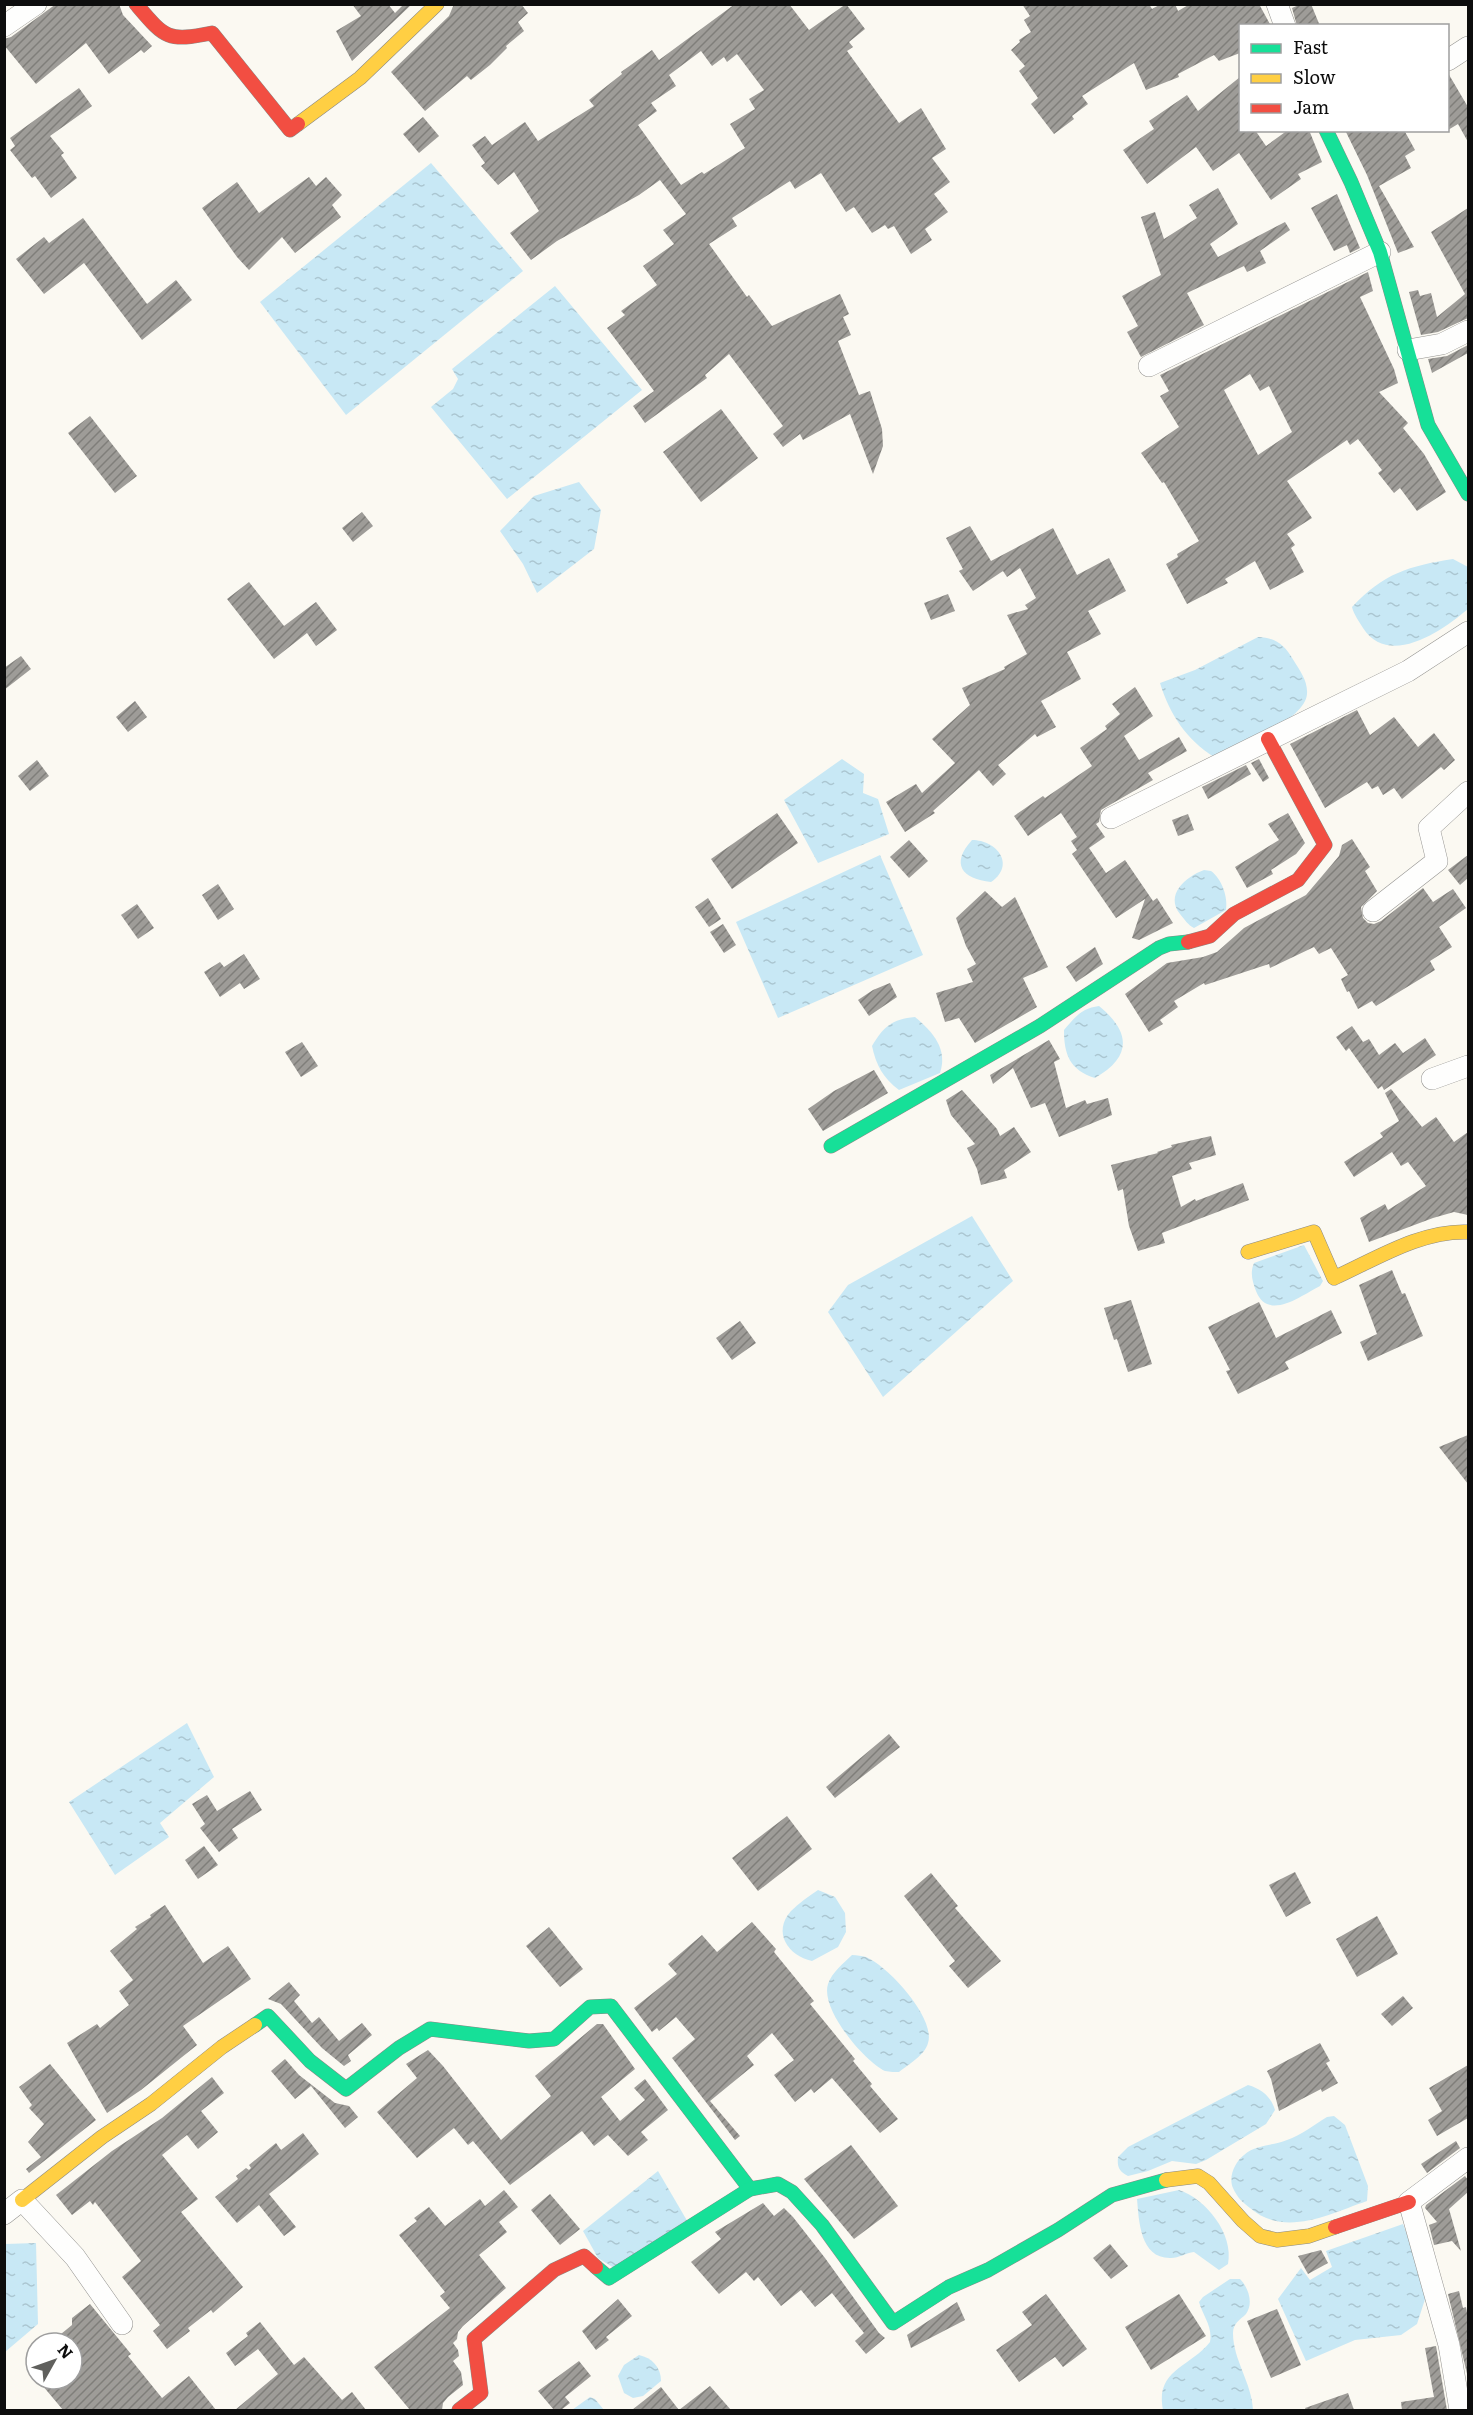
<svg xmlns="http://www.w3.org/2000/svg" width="1473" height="2415" font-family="Literata,serif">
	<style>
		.water { fill: url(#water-ripples) }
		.building { fill: url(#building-hatch); fill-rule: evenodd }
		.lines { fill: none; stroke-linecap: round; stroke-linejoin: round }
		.street-casing { stroke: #949390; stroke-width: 22 }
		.fast-casing { stroke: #8b8a87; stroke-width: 15 }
		.slow-casing { stroke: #8b8a87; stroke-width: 15 }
		.jam-casing { stroke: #8b8a87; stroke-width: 15 }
		.street { stroke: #fefefd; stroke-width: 21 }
		.fast { stroke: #16e098; stroke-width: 14 }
		.slow { stroke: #ffcf43; stroke-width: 14 }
		.jam { stroke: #f24e42; stroke-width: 14 }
	</style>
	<defs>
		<pattern id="water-ripples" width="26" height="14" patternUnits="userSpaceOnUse" patternTransform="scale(1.5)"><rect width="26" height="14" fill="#c8e8f5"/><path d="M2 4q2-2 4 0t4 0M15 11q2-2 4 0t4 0" fill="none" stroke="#abc6d1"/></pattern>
		<pattern id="building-hatch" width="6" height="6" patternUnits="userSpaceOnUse" patternTransform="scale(1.5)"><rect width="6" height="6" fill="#9e9c98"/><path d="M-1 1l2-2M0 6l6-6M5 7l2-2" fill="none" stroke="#7f7e7a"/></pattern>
	</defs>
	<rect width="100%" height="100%" fill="#fbf9f2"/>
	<g class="water">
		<path d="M431,163L523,271L346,415L260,302Z"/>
		<path d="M555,286L642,390L507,499L431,407L453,389L458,379L452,369Z"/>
		<path d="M579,482L601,510L594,549L537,593L523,564L500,531L534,496Z"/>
		<path d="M1453,559L1468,567V609C1442,631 1389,668 1363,628C1359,621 1354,615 1352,607C1384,573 1409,566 1453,559Z"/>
		<path d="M1258,637C1276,638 1284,644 1294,661C1300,671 1308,681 1307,694C1305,721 1236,747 1214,757C1186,739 1170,715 1160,683L1195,670Z"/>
		<path d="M842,759L864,774L863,793L878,799L889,834L818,863L784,800Z"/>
		<path d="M972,840C997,840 1016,865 991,882C962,879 950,864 972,840Z"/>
		<path d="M880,855L923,955L778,1018L736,922Z"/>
		<path d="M1204,870L1211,871C1222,879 1228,897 1226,910L1194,928C1188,925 1185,920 1180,914C1165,895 1185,877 1204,870Z"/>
		<path d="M1099,1006C1131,1032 1132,1057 1095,1078C1070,1070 1064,1055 1064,1030C1075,1017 1082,1008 1099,1006Z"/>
		<path d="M915,1017C933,1032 948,1049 940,1073L899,1090C883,1078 876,1065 872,1046C883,1027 892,1019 915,1017Z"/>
		<path d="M972,1216L1013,1281L883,1397L828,1312L848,1285Z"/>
		<path d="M1304,1245L1323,1281L1320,1286C1302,1295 1268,1322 1256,1291C1252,1281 1250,1272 1254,1263Z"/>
		<path d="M187,1723L214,1777L160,1823L169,1837L115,1875L69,1802Z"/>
		<path d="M818,1890L835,1897L845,1913L846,1932L838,1947L812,1961C788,1956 772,1932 791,1911C799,1903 809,1896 818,1890Z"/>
		<path d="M852,1955C857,1955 862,1956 866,1957C888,1966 936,2018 928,2043C925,2055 909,2064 899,2072C895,2072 890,2072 885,2071C864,2061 820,2009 828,1984C832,1972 844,1963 852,1955Z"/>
		<path d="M1248,2085C1262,2089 1271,2097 1275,2110L1266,2124L1206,2160L1196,2164L1172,2161L1148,2171L1128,2176C1119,2171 1117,2167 1118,2157L1128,2147Z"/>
		<path d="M1334,2116L1345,2125L1368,2186L1367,2201C1329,2214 1285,2238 1250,2208C1242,2202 1237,2197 1233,2188C1228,2177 1235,2162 1244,2155C1256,2144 1273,2146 1287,2140C1301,2135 1314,2125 1327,2117Z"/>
		<path d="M658,2171L689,2224L614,2268L598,2258L583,2231Z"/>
		<path d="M1179,2190C1206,2199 1234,2234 1228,2264L1219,2270L1194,2252C1186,2253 1179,2258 1171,2258C1140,2259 1139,2221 1137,2199Z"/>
		<path d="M1403,2224L1428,2290L1417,2324L1401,2335L1355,2340L1306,2361L1278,2299L1301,2268L1310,2280L1332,2267L1326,2251Z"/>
		<path d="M36,2243L38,2324L5,2352V2244Z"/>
		<path d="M1230,2279H1240C1248,2287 1254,2303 1246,2314C1240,2320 1233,2323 1233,2333C1233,2360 1252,2383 1253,2410H1163C1155,2370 1189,2368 1210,2342C1213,2327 1203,2316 1199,2302L1203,2297Z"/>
		<path d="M639,2355C652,2358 661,2367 661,2381L643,2396L633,2398L624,2393L618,2376L624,2365Z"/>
		<path d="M590,2397L595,2399L604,2410H572Z"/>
	</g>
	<g class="building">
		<path d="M56,4H119L123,15L152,46L144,53L141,50L109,74L86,43L36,84L4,45V39L11,37Z"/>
		<path d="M352,4H388L395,13L404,4H412L352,61L336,31L361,16Z"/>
		<path d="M454,4H521L528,13L518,22L524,31L506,46L507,48L490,65L471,80L467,76L425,111L391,72L449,16Z"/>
		<path d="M735,4H789L809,30L846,4L865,29L849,42L853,47L847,51L899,123L921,108L946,149L932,158L950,182L934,194L948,212L925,229L932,240L911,254L894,226L888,229L885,225L872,233L854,207L846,212L821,173L795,189L790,181L732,218L737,226L709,244L747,297L749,295L772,326L840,294L849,314L843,317L851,335L838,341L859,395L870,391L882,429L883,446L873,474L850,414L803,440L800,434L783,447L773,434L783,426L729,354L705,375L707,378L645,423L633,406L654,391L607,328L625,315L621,311L657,285L643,266L674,244L663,230L686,214L660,180L639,195L557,241L531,260L510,233L539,211L514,172L498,185L481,166L485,163L472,145L485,136L492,145L525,122L538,141L594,106L589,100L622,74L621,72L652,50L659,60ZM701,51L712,66L724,57L727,62L737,54L764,90L749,99L755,109L730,124L745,148L704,174L702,172L681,185L638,125L657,111L651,103L676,86L669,75Z"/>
		<path d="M1022,4H1149L1152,9L1161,4H1175L1178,11L1190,4H1259L1271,26H1240V53L1219,61L1214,55L1178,74L1179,77L1146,90L1134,63L1082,96L1088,104L1072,116L1074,119L1054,134L1031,104L1038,98L1019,71L1025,66L1011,50L1020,42L1019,40L1031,32L1024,20L1030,16Z"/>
		<path d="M1301,4H1311L1320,26H1297L1292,8Z"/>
		<path d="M1448,73L1468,107V142L1458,124L1448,130Z"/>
		<path d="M1240,77V130H1255L1266,146L1288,130H1309L1322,162L1298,174L1301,179L1271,200L1239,153L1213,171L1196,147L1147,184L1123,150L1154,129L1149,121L1187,95L1198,111Z"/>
		<path d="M79,88L92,106L50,136L64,153L61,155L77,178L51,198L35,176L32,178L10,150L15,146L10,138Z"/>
		<path d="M423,117L439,136L419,153L403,134Z"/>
		<path d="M1345,130H1404L1415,150L1405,156L1411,168L1379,186L1414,247L1398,253L1367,175Z"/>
		<path d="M309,177L316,186L326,177L342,195L332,205L341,217L295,253L282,237L249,270L237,257L202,208L237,182L259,213Z"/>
		<path d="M1218,188L1238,224L1210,244L1218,257L1285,222L1290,230L1260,251L1266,263L1247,272L1244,266L1187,293L1204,325L1141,357L1127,332L1138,326L1122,296L1161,275L1141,217L1155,212L1164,239L1197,218L1189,205Z"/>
		<path d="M1337,194L1360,248L1350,253L1347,245L1334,251L1311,208Z"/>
		<path d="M1468,208V318L1438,332L1421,335L1409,292L1418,290L1420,296L1431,293L1437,317L1465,294L1431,232Z"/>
		<path d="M83,218L147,304L176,280L192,300L142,340L84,263L44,294L16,259L44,237L49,243Z"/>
		<path d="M1368,272L1373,291L1360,297L1394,369L1398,383L1379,392L1408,423L1403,428L1424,454L1446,492L1417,511L1400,488L1394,493L1378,473L1382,470L1358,439L1350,445L1347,440L1287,481L1312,518L1287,534L1295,545L1291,548L1304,572L1270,590L1255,561L1225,579L1228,583L1187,604L1166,564L1178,557L1177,554L1199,541L1164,482L1162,483L1141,453L1179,427L1160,396L1169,391L1160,375ZM1250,374L1260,391L1269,386L1292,432L1258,455L1224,390Z"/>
		<path d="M1468,345V353L1432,373L1428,359L1447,356Z"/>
		<path d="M721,409L758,458L701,502L663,452Z"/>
		<path d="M90,416L137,476L115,493L68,433Z"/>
		<path d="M362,512L373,526L353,542L342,528Z"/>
		<path d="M970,526L991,561L1053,528L1077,575L1109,558L1126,591L1088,611L1101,634L1067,652L1081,679L1041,701L1056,727L1037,737L1035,734L998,765L1006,774L993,786L979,770L933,811L935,813L905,832L886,802L916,784L922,793L955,763L932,739L970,705L962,688L1005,669L1004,667L1027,654L1007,615L1028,609L1025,605L1036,598L1020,568L1007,577L1003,571L973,591L959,571L963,569L946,538Z"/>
		<path d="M249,582L284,626L316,602L337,630L316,646L307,633L274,659L227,599Z"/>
		<path d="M948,594L955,611L931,620L924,603Z"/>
		<path d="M21,656L31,669L4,690V668Z"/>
		<path d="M1135,687L1153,716L1124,736L1139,760L1179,737L1187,751L1148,773L1153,780L1101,810L1099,822L1096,824L1105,837L1089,848L1106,873L1125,860L1153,901L1157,898L1173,923L1139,940L1132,938L1145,899L1116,918L1072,854L1077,850L1071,841L1077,837L1061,813L1028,836L1014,816L1043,796L1045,798L1092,766L1080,748L1107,729L1105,726L1120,714L1112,704Z"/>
		<path d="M135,701L147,717L128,732L116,717Z"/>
		<path d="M1357,710L1370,735L1394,717L1418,747L1434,733L1455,760L1444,770L1441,767L1402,799L1394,788L1383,795L1378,786L1372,789L1367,782L1325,808L1290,744Z"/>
		<path d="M1259,759L1269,778L1263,782L1251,763Z"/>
		<path d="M37,760L49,776L30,791L18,776Z"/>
		<path d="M1246,765L1251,774L1208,799L1202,787Z"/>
		<path d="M777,813L798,843L732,889L711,859Z"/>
		<path d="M1288,813L1305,843L1296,854L1271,870L1273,874L1247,888L1235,867L1279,840L1268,824Z"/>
		<path d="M1188,814L1194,830L1178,836L1172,820Z"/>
		<path d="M1352,839L1370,867L1365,871L1377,891L1361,907L1363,918L1368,923L1374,924L1381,921L1423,888L1433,902L1453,889L1466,908L1439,927L1452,947L1430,961L1435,970L1376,1006L1372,1001L1358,1009L1349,991L1347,992L1341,979L1348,975L1331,948L1319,954L1314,947L1270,968L1269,964L1205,985L1204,983L1174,1001L1178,1007L1160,1020L1163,1024L1149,1032L1125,994L1167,963L1203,957L1217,952L1244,928L1306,895L1339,856L1342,845Z"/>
		<path d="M909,840L928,861L909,878L890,857Z"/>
		<path d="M1468,855V878L1460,885L1448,870Z"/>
		<path d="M218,884L234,909L218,920L202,895Z"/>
		<path d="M985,891L1002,907L1015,897L1048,967L1023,978L1037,1007L975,1043L959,1018L945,1022L936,993L973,982L967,969L976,964L966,946L956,918Z"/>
		<path d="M708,898L721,919L709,927L695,907Z"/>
		<path d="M137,904L154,928L138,939L121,915Z"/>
		<path d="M723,924L736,945L724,953L710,932Z"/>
		<path d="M1095,947L1103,964L1076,982L1066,967Z"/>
		<path d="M244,954L260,979L244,989L240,983L220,997L204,972L220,962L224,967Z"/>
		<path d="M890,983L897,997L869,1016L858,1000L873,990Z"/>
		<path d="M1352,1026L1363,1042L1369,1039L1379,1055L1395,1043L1403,1053L1425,1038L1436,1055L1384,1090L1382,1086L1378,1089L1349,1048L1346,1051L1336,1037Z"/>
		<path d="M1049,1040L1060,1059L1054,1062L1066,1108L1085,1100L1087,1104L1108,1098L1112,1115L1059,1137L1045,1103L1031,1108L1013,1068L993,1084L990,1075Z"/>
		<path d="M302,1042L318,1066L301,1077L285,1052Z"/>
		<path d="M874,1070L888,1093L823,1131L808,1109L834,1091Z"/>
		<path d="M1391,1089L1422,1127L1436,1117L1454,1142L1468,1132V1215L1454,1212L1433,1218L1369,1242L1360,1218L1385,1204L1388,1210L1426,1186L1408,1162L1401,1166L1392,1152L1354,1177L1344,1162L1383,1137L1380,1133L1399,1121L1385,1093Z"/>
		<path d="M962,1090L997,1129L1000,1136L1014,1127L1031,1152L1004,1170L1007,1178L981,1185L977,1169L967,1148L975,1144L951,1115L946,1100Z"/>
		<path d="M1211,1136L1216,1155L1189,1163L1192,1169L1172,1176L1181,1207L1195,1199L1196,1201L1243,1183L1249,1200L1162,1233L1165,1243L1138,1251L1129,1226L1123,1189L1118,1191L1111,1165L1158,1153L1157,1152L1172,1147L1171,1145Z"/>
		<path d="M1392,1270L1402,1294L1405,1293L1423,1336L1368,1361L1360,1342L1377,1334L1359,1285Z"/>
		<path d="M1131,1300L1152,1364L1128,1372L1117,1339L1114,1340L1104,1308Z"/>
		<path d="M1259,1302L1276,1338L1331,1310L1342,1333L1285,1362L1289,1369L1238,1394L1226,1371L1230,1370L1208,1327Z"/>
		<path d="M740,1321L756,1343L732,1360L716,1338Z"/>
		<path d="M1468,1435V1484L1439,1447Z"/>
		<path d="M889,1734L900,1747L835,1798L826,1787Z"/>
		<path d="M250,1791L262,1810L232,1829L238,1838L219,1852L200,1828L205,1824L192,1804L207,1795L217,1811Z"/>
		<path d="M787,1816L812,1849L758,1891L732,1858Z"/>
		<path d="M204,1846L218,1865L198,1879L185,1860Z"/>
		<path d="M1295,1872L1311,1903L1286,1917L1269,1885Z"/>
		<path d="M931,1873L958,1906L955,1908L1001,1961L968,1988L949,1966L955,1961L904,1896Z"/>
		<path d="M165,1905L203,1963L228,1946L251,1979L183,2026L197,2045L141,2090L107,2113L67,2043L97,2024L100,2028L129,2005L119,1991L133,1980L110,1951L137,1929L135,1927L151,1917L150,1915Z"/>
		<path d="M1377,1916L1398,1954L1357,1977L1336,1939Z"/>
		<path d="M752,1922L776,1949L774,1952L814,2001L810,2004L855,2059L853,2061L872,2084L870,2086L898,2119L880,2133L832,2078L814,2093L811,2089L795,2102L774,2075L794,2060L772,2033L747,2056L754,2065L710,2101L740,2136L735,2140L672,2058L695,2039L676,2017L659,2031L657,2028L652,2032L634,2008L677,1974L668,1964L702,1935L717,1952Z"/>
		<path d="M549,1927L583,1969L560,1987L526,1946Z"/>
		<path d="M289,1982L300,1995L294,2001L312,2023L319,2017L339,2041L362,2023L372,2035L348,2055L351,2061L344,2066L322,2048L281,2004L268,1999Z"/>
		<path d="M1403,1996L1413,2008L1392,2026L1381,2014Z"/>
		<path d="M597,2024H603L635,2069L601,2097L620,2121L645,2100L634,2088L645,2079L668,2110L641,2132L648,2140L628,2156L608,2135L594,2146L582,2131L510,2185L473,2141L468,2145L454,2128L417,2158L377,2112L417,2078L406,2064L428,2050L443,2066L501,2140L551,2096L535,2076Z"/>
		<path d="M1320,2043L1330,2061L1326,2063L1338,2083L1322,2092L1321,2089L1279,2111L1271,2079L1267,2071Z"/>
		<path d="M285,2059L299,2075L335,2103L349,2106L358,2117L345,2128L311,2086L295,2099L271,2071Z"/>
		<path d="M50,2064L96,2120L29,2173L26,2169L41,2157L28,2142L44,2124L29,2108L32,2105L19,2087Z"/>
		<path d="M1468,2065V2118L1437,2136L1428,2120L1442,2111L1429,2088Z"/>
		<path d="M212,2077L224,2093L201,2111L218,2132L198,2149L187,2135L162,2155L198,2199L181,2212L243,2287L213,2313L211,2310L188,2328L190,2331L167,2349L153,2331L160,2325L122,2277L141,2261L95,2202L93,2205L90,2201L72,2215L56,2195L112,2151L162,2118Z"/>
		<path d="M303,2133L319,2154L269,2194L296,2227L284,2236L259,2205L237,2223L215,2197L238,2179L236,2176L246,2168L249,2170L251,2168L249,2165L276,2143L281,2150Z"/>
		<path d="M1456,2141L1460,2148L1427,2173L1421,2164Z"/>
		<path d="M851,2145L898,2206L854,2239L804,2179Z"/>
		<path d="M1465,2176L1468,2180V2192L1449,2209L1461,2251L1452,2241L1434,2245L1429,2225L1437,2222L1425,2208L1426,2205Z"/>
		<path d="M504,2190L518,2207L499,2222L507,2232L479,2255L506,2288L463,2326L458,2332L457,2339L453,2343L458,2350L459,2356L453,2361L461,2372L463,2385L448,2397L443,2403L442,2410H410L374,2367L450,2308L440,2296L445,2292L399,2235L417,2221L414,2218L429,2207L445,2226L480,2199L485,2206Z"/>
		<path d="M550,2194L580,2229L560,2245L531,2210Z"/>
		<path d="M763,2203L774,2216L784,2208L793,2217L825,2258L879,2333L885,2338L866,2354L855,2341L864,2333L832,2293L815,2307L801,2290L781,2306L758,2277L754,2281L746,2272L719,2294L691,2262L721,2239L715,2232Z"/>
		<path d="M1110,2244L1128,2266L1111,2279L1093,2258Z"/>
		<path d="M1321,2250L1328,2263L1308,2274L1298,2256Z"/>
		<path d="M1459,2291L1463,2308L1466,2307L1468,2318V2378L1448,2294Z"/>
		<path d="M1046,2294L1087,2349L1063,2367L1055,2357L1019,2382L996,2350L1032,2325L1022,2312Z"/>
		<path d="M1179,2294L1206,2336L1151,2370L1125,2327Z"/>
		<path d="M618,2299L632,2316L606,2337L609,2340L596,2350L582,2331Z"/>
		<path d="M957,2302L965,2320L911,2348L907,2335Z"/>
		<path d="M90,2304L131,2354L128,2356L162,2398L189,2376L216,2410H63L37,2379H72V2343H50L72,2325V2318Z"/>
		<path d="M1277,2309L1301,2365L1271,2378L1247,2321Z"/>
		<path d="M260,2322L294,2365L304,2357L342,2400L352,2392L366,2410H235L278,2374L258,2349L235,2366L226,2353L248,2336L246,2333Z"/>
		<path d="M1436,2346L1447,2410H1402L1401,2402L1434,2397L1425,2348Z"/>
		<path d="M579,2361L591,2376L565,2397L570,2403L561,2410H554L538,2391Z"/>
		<path d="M710,2386L731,2410H679Z"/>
		<path d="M661,2387L679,2410H632Z"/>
		<path d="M1348,2393L1354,2410H1306L1305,2408Z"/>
	</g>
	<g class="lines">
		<defs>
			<g id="street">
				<path d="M1277,4L1285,26"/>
				<path d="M4,26L36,4"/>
				<path d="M1448,60L1468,47"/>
				<path d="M1408,350L1442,344L1468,331"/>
				<path d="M1149,366L1380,252"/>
				<path d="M1111,818L1408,671L1468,632"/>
				<path d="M1373,911L1437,861L1429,828L1468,792"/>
				<path d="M1432,1079L1468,1066"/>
				<path d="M4,2214L22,2200L75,2257L122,2324"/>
				<path d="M1460,2410L1449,2345L1409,2202L1468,2158"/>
			</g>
			<g id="fast">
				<path d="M1326,130L1351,182L1380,252L1428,425L1468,494"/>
				<path d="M831,1146L1040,1026L1159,948L1169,944L1188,942"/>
				<path d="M255,2025L268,2016L310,2061L346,2089L399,2048L430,2029L529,2041L554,2039L590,2007L611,2006L750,2189"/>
				<path d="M596,2267L609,2278L750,2189L778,2184L792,2192L822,2225L893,2323L949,2287L988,2270L1058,2230L1112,2195L1166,2180"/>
			</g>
			<g id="slow">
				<path d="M298,124L360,78L437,4"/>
				<path d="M1248,1252L1314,1232L1334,1278C1376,1259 1421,1230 1468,1232"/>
				<path d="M1166,2180L1198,2176L1209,2183L1243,2221L1260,2236L1277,2240L1309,2236L1335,2227"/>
				<path d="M22,2200L102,2137L151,2104L222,2047L255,2025"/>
			</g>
			<g id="jam">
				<path d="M136,4C165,38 167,42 212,33L290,130L298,124"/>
				<path d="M1188,942L1210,936L1234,914L1298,880L1325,845L1268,739"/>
				<path d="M1335,2227L1409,2202"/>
				<path d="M459,2410L481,2393L474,2339L554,2270L584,2256L596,2267"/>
			</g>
		</defs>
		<use href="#street" class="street-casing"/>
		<use href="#fast" class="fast-casing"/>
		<use href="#slow" class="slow-casing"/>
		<use href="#jam" class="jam-casing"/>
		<use href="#street" class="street"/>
		<use href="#fast" class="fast"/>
		<use href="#slow" class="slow"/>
		<use href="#jam" class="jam"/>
	</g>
	<rect width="1473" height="2415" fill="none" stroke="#0d0d0d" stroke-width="12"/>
	<rect x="1239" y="24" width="210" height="108" fill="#ffffff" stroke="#9e9e9e" stroke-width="1.5"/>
	<rect x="1251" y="44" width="30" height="9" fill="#16e098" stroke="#9e9e9e" stroke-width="1.5"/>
	<text x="1293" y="54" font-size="18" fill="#0d0d0d">Fast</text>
	<rect x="1251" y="74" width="30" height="9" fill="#ffcf43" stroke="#9e9e9e" stroke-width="1.5"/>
	<text x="1293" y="84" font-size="18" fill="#0d0d0d">Slow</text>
	<rect x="1251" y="104" width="30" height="9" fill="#f24e42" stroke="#9e9e9e" stroke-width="1.5"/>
	<text x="1293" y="114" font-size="18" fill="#0d0d0d">Jam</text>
	<g transform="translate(54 2361) rotate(50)"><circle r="28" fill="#ffffff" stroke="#9e9e9e" stroke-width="1.5"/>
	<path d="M0-4.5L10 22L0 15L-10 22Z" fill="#60605d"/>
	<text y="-9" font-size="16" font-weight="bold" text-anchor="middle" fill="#0d0d0d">N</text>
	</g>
</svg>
